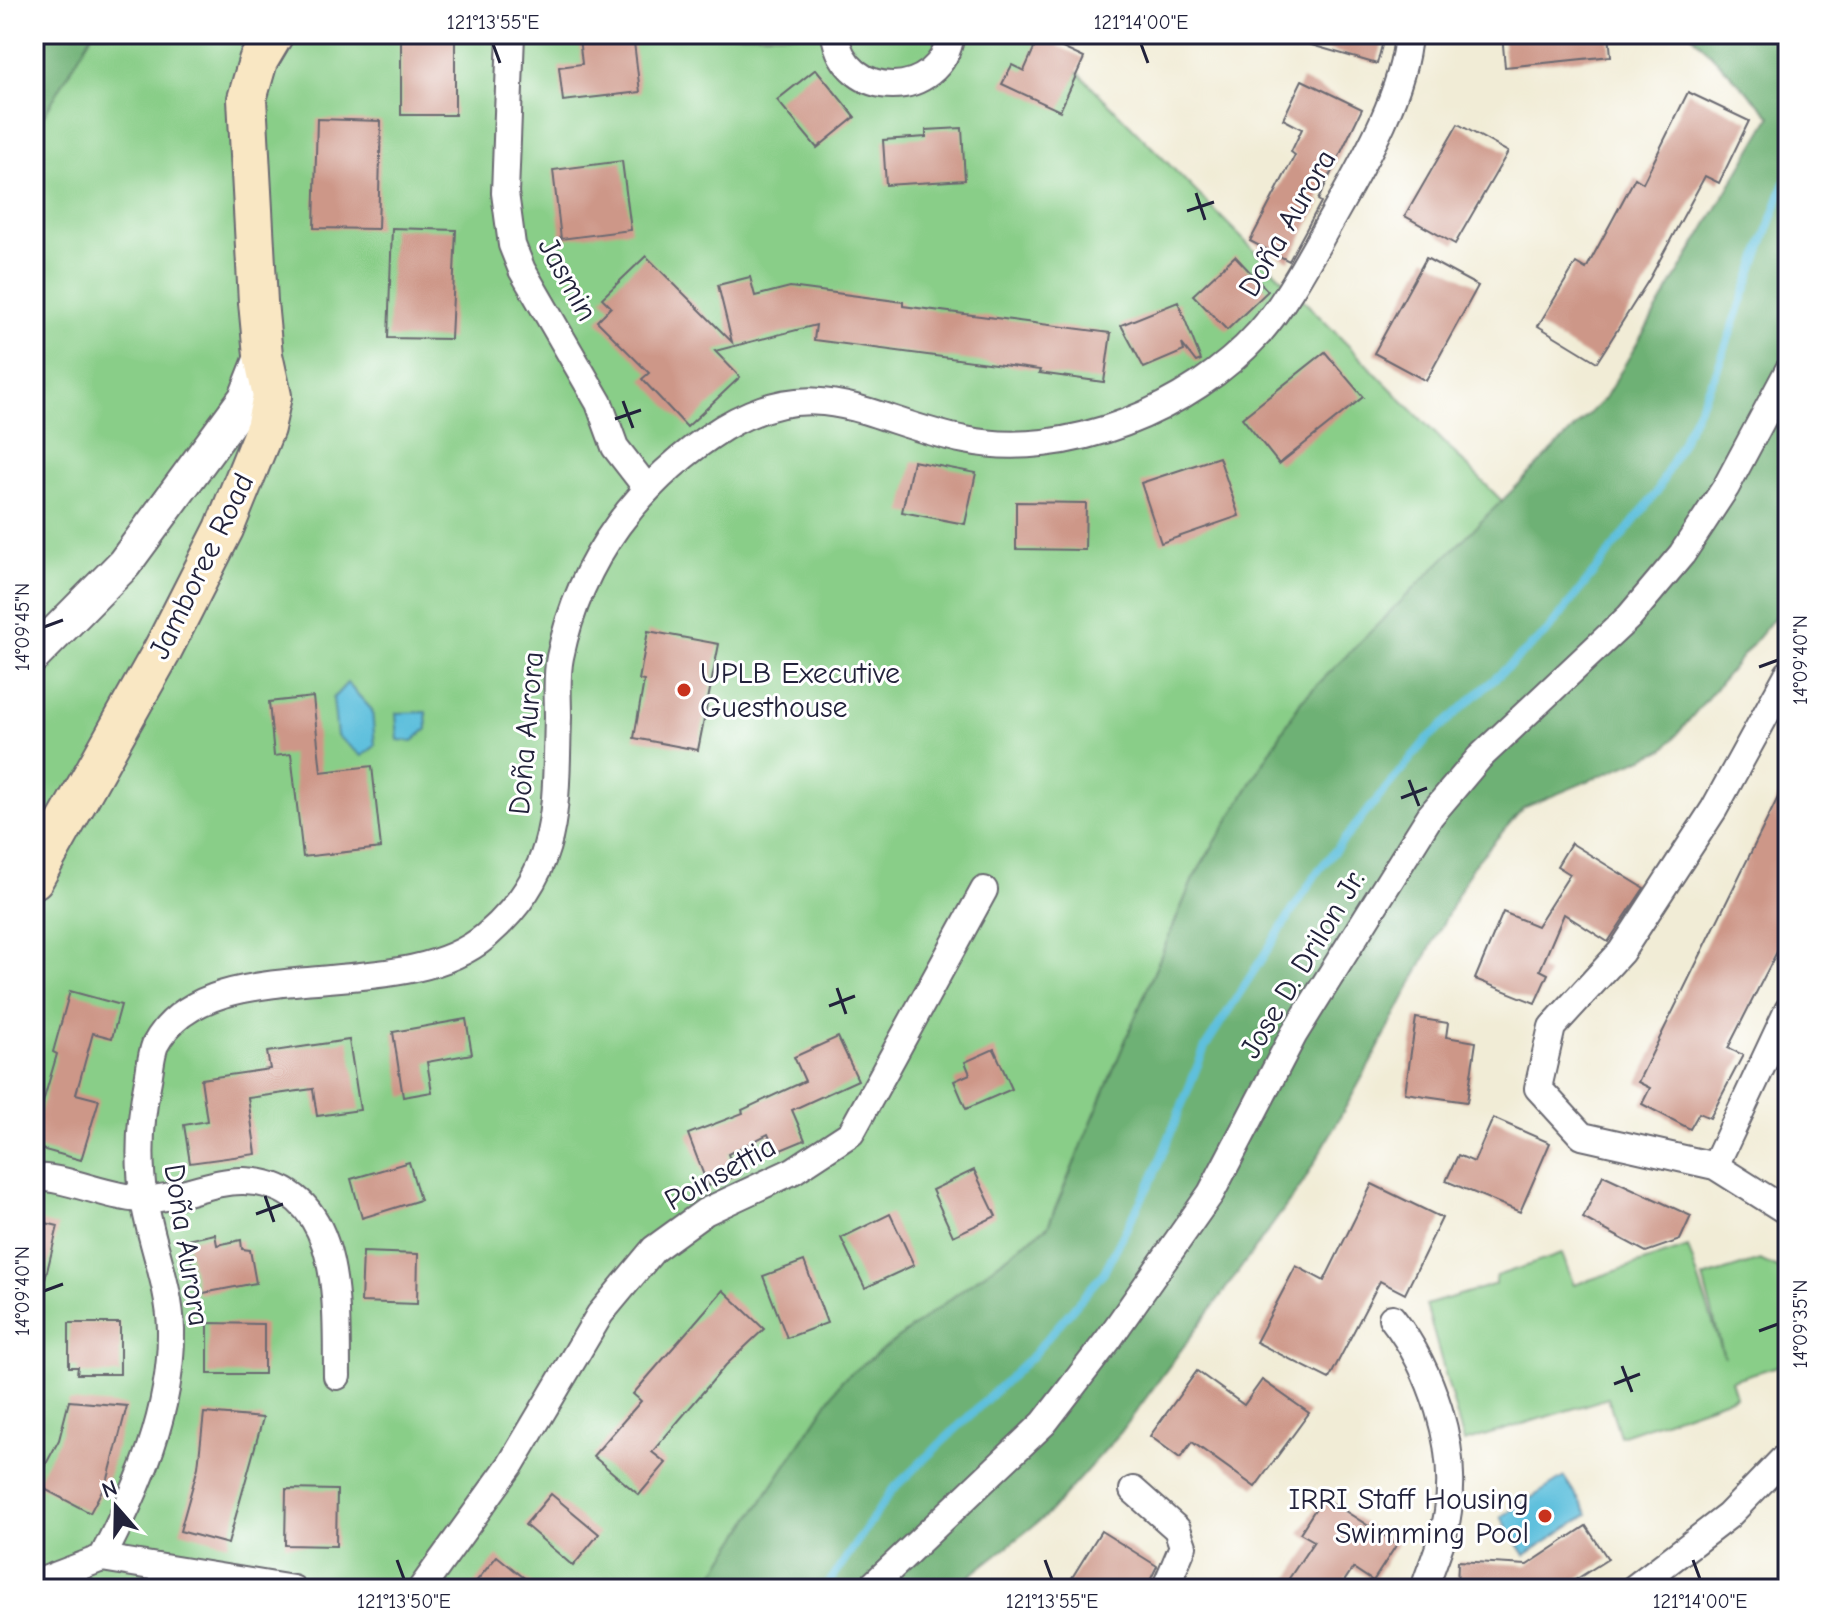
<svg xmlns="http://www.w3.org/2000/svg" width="1822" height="1623" font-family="'Comic Neue',sans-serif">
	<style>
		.green { fill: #89ce88; stroke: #567862; stroke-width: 2 }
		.forest { fill: #6eb174; stroke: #486a58; stroke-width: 2 }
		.water { fill: #5fc0dd; stroke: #40718c; stroke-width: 2 }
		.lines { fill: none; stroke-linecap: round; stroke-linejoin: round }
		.stream { stroke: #5fc0dd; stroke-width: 8 }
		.building { fill: #cd9788 }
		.minor-casing { stroke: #6a6971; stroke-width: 30 }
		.tertiary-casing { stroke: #6a6971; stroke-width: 38 }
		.secondary-casing { stroke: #6a6971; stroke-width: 42 }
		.minor { stroke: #fff; stroke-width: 26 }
		.tertiary { stroke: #fff; stroke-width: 34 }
		.secondary { stroke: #f9e7c3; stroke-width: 38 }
		.ticks { fill: none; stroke: #22223b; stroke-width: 3 }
		.poi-dot { fill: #c8321e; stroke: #fff; stroke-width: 3 }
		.labels { text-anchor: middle; stroke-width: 6; stroke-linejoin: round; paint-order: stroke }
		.street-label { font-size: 30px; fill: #22223b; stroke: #fff }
		.poi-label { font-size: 30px; fill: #22223b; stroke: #fff; text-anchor: start }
		.neatline { fill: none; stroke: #22223b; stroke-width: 3 }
		.ticks-label { font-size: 20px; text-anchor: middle; fill: #22223b }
	</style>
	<rect width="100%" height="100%" fill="#fff"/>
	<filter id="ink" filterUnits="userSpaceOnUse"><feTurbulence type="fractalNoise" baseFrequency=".0125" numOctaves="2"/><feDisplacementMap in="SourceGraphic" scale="16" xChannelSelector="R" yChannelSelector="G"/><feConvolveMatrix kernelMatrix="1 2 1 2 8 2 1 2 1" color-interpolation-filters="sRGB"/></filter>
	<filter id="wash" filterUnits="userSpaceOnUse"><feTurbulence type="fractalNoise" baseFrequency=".006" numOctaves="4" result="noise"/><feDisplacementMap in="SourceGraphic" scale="32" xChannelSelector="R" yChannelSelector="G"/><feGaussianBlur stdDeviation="1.8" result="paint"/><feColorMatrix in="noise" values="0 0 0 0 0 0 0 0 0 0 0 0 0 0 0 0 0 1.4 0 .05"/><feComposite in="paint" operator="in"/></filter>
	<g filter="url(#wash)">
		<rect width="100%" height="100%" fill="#f1ecd6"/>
		<g class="green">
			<path d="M34,34H1040L1503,502L1301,701L1193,879L1048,1226L842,1380L704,1589H34Z"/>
			<path d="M1688,1247L1724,1357L1703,1278L1760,1260L1788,1273V1363L1731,1380L1736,1396L1620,1436L1608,1398L1464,1442L1426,1305L1496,1284V1276L1562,1254L1574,1285Z"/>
		</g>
		<g class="forest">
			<path d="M34,34H92L34,132Z"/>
			<path d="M1691,34H1788V594L1780,611L1665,749L1523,808L1472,867L1371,1062L1303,1183L1121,1432L1047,1515L953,1589H704L842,1380L1048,1226L1193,879L1301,701L1605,398L1771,116Z"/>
		</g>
		<g class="water">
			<path d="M347,683L372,710L375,746L362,756L337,736L333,698Z"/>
			<path d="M426,712L427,729L413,741L398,740L396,713Z"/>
			<path d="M1564,1477L1588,1514L1525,1555L1501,1517Z"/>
		</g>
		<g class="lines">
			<path class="stream" d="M825,1589L892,1490L1032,1356L1104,1272L1154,1175L1205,1047L1318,871L1426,740L1547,632L1657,492L1716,373L1788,174"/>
		</g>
		<g id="blocks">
			<g class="building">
				<rect x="401" y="34" width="54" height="81"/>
				<path d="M615,34H633L640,92L563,101L559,67L582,64L579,38Z"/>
				<path d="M1294,34H1385L1377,64L1294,40Z"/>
				<path d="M1502,34H1609L1611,56L1505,67Z"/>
				<path d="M1039,37L1084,58L1060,111L1002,84L1012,65L1024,71Z"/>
				<path d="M816,69L855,117L817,148L777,100Z"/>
				<path d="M1302,80L1362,109L1318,200L1321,202L1289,261L1250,241L1295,155L1291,152L1302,129L1283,119Z"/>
				<path d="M1688,92L1749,121L1719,183L1705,176L1650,278L1597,362L1538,326L1576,263L1586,269L1635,178L1643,183Z"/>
				<path d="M317,119L381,121L378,229L314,228Z"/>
				<path d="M1458,124L1508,152L1455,244L1405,216Z"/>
				<path d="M962,128L965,180L886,185L883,140L926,137V130Z"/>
				<path d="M622,161L631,230L561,239L553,170Z"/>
				<path d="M392,228L456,230L451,339L388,338Z"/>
				<path d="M646,256L732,342L718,285L750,277L755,296L790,287L903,302V306L1111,333L1104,382L1039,373L1040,370L814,340L816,325L715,351L740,377L687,427L642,379L649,373L597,321L611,307L602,298Z"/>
				<path d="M1235,256L1268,291L1227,330L1193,295Z"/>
				<path d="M1426,258L1478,286L1426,381L1374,353Z"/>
				<path d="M1178,302L1201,360L1196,362L1182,344L1184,351L1144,368L1121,325Z"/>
				<path d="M1325,352L1363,397L1279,464L1242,418Z"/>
				<path d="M1219,457L1239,516L1161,543L1141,483Z"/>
				<path d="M913,461L976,473L965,524L902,512Z"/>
				<path d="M1016,502L1086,503L1085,550L1016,549Z"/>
				<path d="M648,631L719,644L698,750L634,738L644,681L639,680Z"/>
				<path d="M313,697L321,772L372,766L381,848L303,857L291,754L274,756L269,702Z"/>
				<path d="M1788,777V930L1728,1048L1743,1055L1710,1118L1699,1113L1690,1129L1642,1104L1650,1088L1638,1082Z"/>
				<path d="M1571,843L1644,888L1608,942L1564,914L1540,970L1548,974L1535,1003L1475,979L1503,912L1537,926L1570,874L1557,866Z"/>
				<path d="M70,991L121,1005L112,1038L93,1033L76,1094L99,1100L81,1160L34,1147V1133L57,1054L53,1052Z"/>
				<path d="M1416,1018L1448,1023L1446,1037L1476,1042L1467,1102L1405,1093Z"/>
				<path d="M466,1019L472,1054L427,1062L432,1092L403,1097L393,1032Z"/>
				<path d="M838,1037L858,1080L792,1110L805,1140L776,1152L768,1134L728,1154L736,1176L708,1186L688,1134L743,1113L742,1110L805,1081L794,1057Z"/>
				<path d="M349,1040L360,1110L317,1116L313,1089L248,1098L256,1154L190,1163L184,1125L207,1121L201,1079L270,1069L267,1052Z"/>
				<path d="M994,1049L1012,1089L966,1109L954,1081L970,1074L965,1062Z"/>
				<path d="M1493,1118L1550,1143L1520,1212L1446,1181L1458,1155L1474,1162Z"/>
				<path d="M409,1162L420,1200L362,1218L351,1179Z"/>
				<path d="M974,1170L996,1216L953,1236L932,1190Z"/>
				<path d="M1603,1175L1691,1216L1680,1240L1646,1252L1583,1218Z"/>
				<path d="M1372,1184L1442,1218L1405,1294L1380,1281L1329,1379L1256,1342L1296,1266L1324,1281Z"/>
				<path d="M890,1214L914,1265L865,1288L841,1238Z"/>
				<path d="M34,1220L58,1226L42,1292L34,1291Z"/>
				<path d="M215,1234L217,1245L241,1240L242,1249L250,1250L256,1283L198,1294L187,1240Z"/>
				<path d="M363,1252L418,1254L417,1304L361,1302Z"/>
				<path d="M804,1261L827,1323L787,1338L763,1276Z"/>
				<path d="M723,1290L764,1329L726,1365L652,1452L666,1463L639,1495L593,1456L641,1401L633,1394Z"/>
				<path d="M69,1323H120V1374H77L78,1367H69Z"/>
				<path d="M208,1323L264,1324V1374H208Z"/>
				<path d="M1197,1371L1244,1405L1262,1380L1309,1413L1255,1487L1192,1442L1180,1458L1150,1436Z"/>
				<path d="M69,1401L127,1406L108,1479L90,1513L35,1484L59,1440Z"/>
				<path d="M204,1413L263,1418L228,1544L180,1531L198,1467Z"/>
				<path d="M286,1489L337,1490L336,1546L285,1545Z"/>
				<path d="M551,1494L599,1534L573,1566L525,1525Z"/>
				<path d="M1323,1497L1397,1544L1373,1581L1353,1568L1339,1589H1302L1288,1580L1314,1541L1300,1533Z"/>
				<path d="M1586,1526L1608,1559L1561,1589H1457L1458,1561L1527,1565Z"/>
				<path d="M1101,1531L1157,1566L1146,1589H1065Z"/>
				<path d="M497,1556L538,1589H470Z"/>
			</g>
		</g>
	</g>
	<g filter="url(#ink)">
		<use href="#blocks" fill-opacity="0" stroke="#6a6971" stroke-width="2"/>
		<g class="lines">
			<defs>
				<g id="minor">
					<path d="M511,34L505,193L512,245L522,270L599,403L615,447L646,487"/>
					<path d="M835,34C844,102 941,102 951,34"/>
					<path d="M1788,674L1714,809L1621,952L1552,1027L1538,1088L1582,1136L1715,1166L1788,1212"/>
					<path d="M1715,1166L1788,1010"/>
					<path d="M34,1177C70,1178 105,1197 142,1199C175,1201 209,1180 244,1181C345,1185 336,1305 337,1376"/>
					<path d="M1392,1318C1432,1369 1458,1447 1448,1511C1445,1537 1432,1564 1424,1589"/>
					<path d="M1133,1490L1177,1529L1183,1546L1165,1589"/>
					<path d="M102,1558L293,1589"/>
					<path d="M34,1584L102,1558C139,1487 172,1412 171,1330C170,1286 151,1243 144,1200C138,1161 140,1119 148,1080C150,1070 151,1055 155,1045C208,945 399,1010 486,936C562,871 555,808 558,717C558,698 556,676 560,657C580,559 640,480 723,428C819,370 872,422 965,440C1066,461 1191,409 1259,333C1282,307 1301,273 1318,243C1350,184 1404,101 1408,34"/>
					<path d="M421,1589L511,1464L600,1314L654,1249L705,1212L793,1171L851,1133L984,890"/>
					<path d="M869,1589L1044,1423L1108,1340L1211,1193L1294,1034L1430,816L1479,758L1629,617L1682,554L1726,487L1788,371"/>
					<path d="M1633,1589L1728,1516L1788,1454"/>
				</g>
				<path id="tertiary" d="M34,655L124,564L246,398L263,355"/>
				<path id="secondary" d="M34,879L162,651L224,529L265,428L272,396L263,355L258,302L247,99L258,61L274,34"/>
			</defs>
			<use href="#minor" class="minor-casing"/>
			<use href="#tertiary" class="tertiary-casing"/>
			<use href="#secondary" class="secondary-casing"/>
			<use href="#minor" class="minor"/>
			<use href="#tertiary" class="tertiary"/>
			<use href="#secondary" class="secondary"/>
		</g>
	</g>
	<path class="ticks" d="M493,44L500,63M1141,44L1148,63M1196,193L1205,220M1187,211L1214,202M623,401L633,428M615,419L641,410M44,627L63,620M1759,667L1778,660M1409,780L1419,806M1401,798L1427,788M837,988L846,1014M829,1006L855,996M265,1196L274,1222M256,1214L283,1204M44,1291L63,1284M1759,1331L1778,1324M1622,1366L1632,1392M1614,1384L1640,1374M397,1560L404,1579M1045,1560L1052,1579M1693,1560L1700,1579"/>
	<g class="poi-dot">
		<circle cx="684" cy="690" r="8"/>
		<circle cx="1545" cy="1516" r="8"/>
	</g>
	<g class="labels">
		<g class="street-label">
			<text transform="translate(1287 223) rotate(-60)" y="10">Doña Aurora</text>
			<text transform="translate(568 279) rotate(61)" y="10">Jasmin</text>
			<text transform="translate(201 566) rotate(-64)" y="10">Jamboree Road</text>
			<text transform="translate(526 733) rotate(-85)" y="10">Doña Aurora</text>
			<text transform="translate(1302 964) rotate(-59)" y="10">Jose D. Drilon Jr.</text>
			<text transform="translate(720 1173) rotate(-29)" y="10">Poinsettia</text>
			<text transform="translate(187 1245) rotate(81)" y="10">Doña Aurora</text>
		</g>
		<g class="poi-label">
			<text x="700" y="683">UPLB Executive<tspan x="700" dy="34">Guesthouse</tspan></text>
			<text x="1529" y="1509" text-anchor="end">IRRI Staff Housing<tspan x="1529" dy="34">Swimming Pool</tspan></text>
		</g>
	</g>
	<rect width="1822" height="1623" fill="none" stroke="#fff" stroke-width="88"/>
	<g transform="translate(116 1507) rotate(340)" stroke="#ffffff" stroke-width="6" paint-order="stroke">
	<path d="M0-6L14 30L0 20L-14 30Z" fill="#22223b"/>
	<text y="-12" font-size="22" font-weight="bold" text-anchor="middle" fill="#22223b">N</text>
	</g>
	<rect x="44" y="44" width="1734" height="1535" class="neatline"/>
	<g class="ticks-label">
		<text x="493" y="29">121°13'55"E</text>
		<text x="1141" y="29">121°14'00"E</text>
		<text transform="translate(22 627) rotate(-90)" y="7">14°09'45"N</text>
		<text transform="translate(1800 660) rotate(-90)" y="7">14°09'40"N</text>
		<text transform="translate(22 1291) rotate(-90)" y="7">14°09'40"N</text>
		<text transform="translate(1800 1324) rotate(-90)" y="7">14°09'35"N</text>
		<text x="404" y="1608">121°13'50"E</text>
		<text x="1052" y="1608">121°13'55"E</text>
		<text x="1700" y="1608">121°14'00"E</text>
	</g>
</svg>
